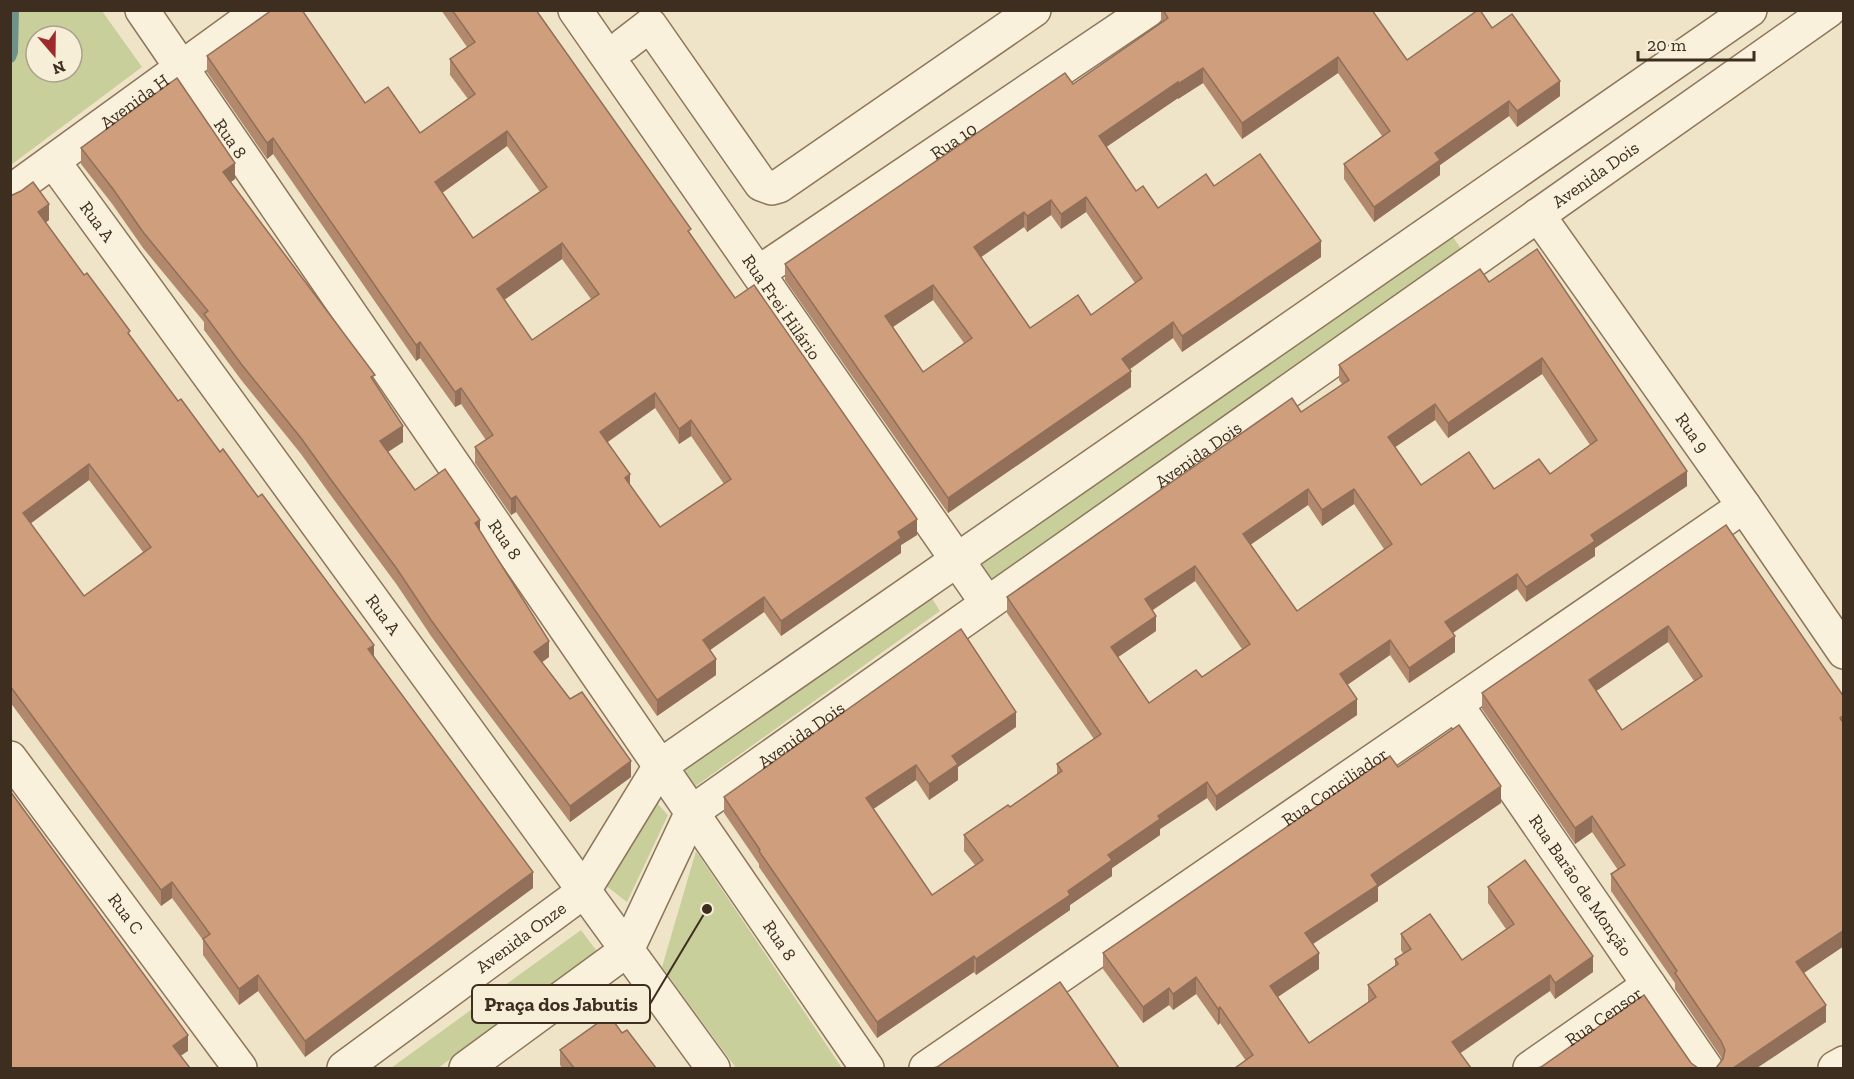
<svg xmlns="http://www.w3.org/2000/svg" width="1854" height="1079" font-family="'Zilla Slab',serif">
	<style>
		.green { fill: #c9cf9b; fill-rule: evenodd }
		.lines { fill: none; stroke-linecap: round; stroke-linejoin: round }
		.stream { stroke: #6f938a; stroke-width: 12 }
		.minor-casing { stroke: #8d765c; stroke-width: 36 }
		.tertiary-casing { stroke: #8d765c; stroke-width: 36 }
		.minor { stroke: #faf1dc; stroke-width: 33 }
		.tertiary { stroke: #faf1dc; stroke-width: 33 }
		.wall { fill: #b2896c; fill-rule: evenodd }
		.shaded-wall { fill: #916f58 }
		.building { fill: #cf9f7d; stroke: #916f58; stroke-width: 1.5; fill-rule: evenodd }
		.labels { text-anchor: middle; stroke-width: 6; stroke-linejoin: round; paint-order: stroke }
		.street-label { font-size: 18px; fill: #3d2e20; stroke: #f7eed8 }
		.leader { fill: none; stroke: #3d2e20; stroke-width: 2 }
		.callout-dot { fill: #3d2e20; stroke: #f7eed8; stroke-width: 2 }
		.callout { fill: #f7eed8; stroke: #3d2e20; stroke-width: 2 }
		.callout-label { font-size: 20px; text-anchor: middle; font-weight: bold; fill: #3d2e20 }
	</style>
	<rect width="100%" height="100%" fill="#f0e4c8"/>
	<g class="green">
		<path d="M11,10L102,11L142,67L11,165ZM36,36H72V72H36Z"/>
		<path d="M1453,237L1466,256L978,591L961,567Z"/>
		<path d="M926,589L940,611L693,788L674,764Z"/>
		<path d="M656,802L668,815L627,902L605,885Z"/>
		<path d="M696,851L842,1068H736L662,967Z"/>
		<path d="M581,930L599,954L438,1068H391Z"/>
	</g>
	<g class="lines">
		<path class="stream" d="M10,57L12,52L13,10"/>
		<defs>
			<g id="minor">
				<path id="s1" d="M575,10L987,603"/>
				<path d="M624,45L650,25L761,184L772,188L779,186L1034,10"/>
				<path id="s2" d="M53,161L713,1068"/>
				<path id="s3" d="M10,192L261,10"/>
				<path id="s4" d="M1538,215L1744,506L1844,652"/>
				<path id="s5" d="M758,273L1148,10"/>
				<path id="s6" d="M1456,704L1706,1068"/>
				<path id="s7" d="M10,758L240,1068"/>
				<path id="s8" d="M344,1068L583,892L660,766L1750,10"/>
				<path id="s9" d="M466,1068L627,950L692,812L1829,10"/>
				<path id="s10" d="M926,1068L1744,506"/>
				<path id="s11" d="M1530,1068L1649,985"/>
				<path d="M1835,1068L1844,1063"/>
			</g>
			<g id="tertiary">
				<path id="s12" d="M142,10L867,1068"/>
			</g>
		</defs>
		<use href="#minor" class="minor-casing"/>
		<use href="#tertiary" class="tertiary-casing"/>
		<use href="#minor" class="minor"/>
		<use href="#tertiary" class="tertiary"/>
	</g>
	<g class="wall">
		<path d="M441,10H536L735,298L917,535L901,545V553L781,636L764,612L710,650L716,675L657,716L516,512L511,515L475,463V447L486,440L461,404L455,407L420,358L416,361L273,154L267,159L207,72V56L365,103L420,133L468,99L450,75V59L467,47ZM507,146L540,192L473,238L442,193ZM562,259L591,299L532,340L504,300ZM655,408L679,444L691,436L724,484L660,527L630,486L608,442Z"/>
		<path d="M1161,10H1372L1407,60L1492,28L1560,96L1517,127L1509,116L1440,165V175L1374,222L1344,179V164L1382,136L1338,73L1242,139L1203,83L1178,99V98L1106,147L1136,191L1158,208L1214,186L1321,257L1182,352L1173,338L1129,369L1131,387L948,513L785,280V264L1073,84L1161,23ZM1086,212L1135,283L1091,315L1030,328L981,257L1024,227L1027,232L1051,215L1061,229ZM933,300L964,343L923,372L893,327Z"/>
		<path d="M81,148L235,179L231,182L375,382L403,442L388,452L415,490L480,531L549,657L542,662L570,699L631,777L570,822L466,684L431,636L397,585L329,493L301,454L242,381L204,330V322L143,248L113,205L81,164Z"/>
		<path d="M10,196L49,220L45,223L178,401L220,452L374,656L533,888L305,1057L258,991L239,1005L203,955V940L172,898L161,906L10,702ZM89,480L143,552L84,596L30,524Z"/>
		<path d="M1489,282L1687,486L1595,548V556L1526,602L1517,589L1453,633L1455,652L1409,683L1390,655L1347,685L1357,715L1216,811L1207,798L1160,829V835L1112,868V876L1070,905V910L976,975L974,972L877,1038L759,867V864L724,813V797L1016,727L958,767V780L929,800L916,780L873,809L932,895L975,865L964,851V835L1010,807L1057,774V764L1094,739L1007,613V597L1301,412L1342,384L1339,380V365ZM1542,374L1590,445L1550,474L1494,489L1421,485L1395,447L1435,420L1448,438ZM1354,504L1384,549L1297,611L1250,544L1308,505L1322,526ZM1195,581L1242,649L1202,677L1149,703L1118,657L1156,631L1153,610Z"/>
		<path d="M1726,525L1844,697V946L1804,973L1826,1022L1716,1068L1722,1060L1721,1057L1675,989V983L1611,891V874L1618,870L1592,832L1575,844L1482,709V693ZM1668,642L1694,681L1622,730L1596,691Z"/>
		<path d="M1398,767L1501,803L1378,887V901L1313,944L1319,969L1278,997L1309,1043L1368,1002V985L1395,966V959L1403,954L1401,950V934L1462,960L1506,929L1488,903V887L1593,972L1555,999L1550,991L1246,1061L1220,1023L1218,1025L1196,994L1173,1010L1169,1005L1143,1023L1103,969V953Z"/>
		<path d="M622,1033L656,1068H562L560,1065V1050Z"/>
	</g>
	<g class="shaded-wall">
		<path d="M1338,57V73L1242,139V123Z"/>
		<path d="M1203,68V83L1178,99V84Z"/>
		<path d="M1560,81V96L1517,127V111Z"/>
		<path d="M1178,82V98L1099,152V136Z"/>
		<path d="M1509,101V116L1440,165V175L1374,222V207L1435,153Z"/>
		<path d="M507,131V146L435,198V182Z"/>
		<path d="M273,138V154L267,159V143Z"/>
		<path d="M235,163V179L223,187V172Z"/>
		<path d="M1086,197V212L1061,229V214Z"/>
		<path d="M1051,200V215L1027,232V216Z"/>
		<path d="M49,204V220L38,228V212Z"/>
		<path d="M1024,212V227L974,262V247Z"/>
		<path d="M1321,241V257L1182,352V336Z"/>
		<path d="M562,243V259L497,305V289Z"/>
		<path d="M933,285V300L885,332V316Z"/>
		<path d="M1173,322V338L1122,375V359Z"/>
		<path d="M420,342V358L416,361V345Z"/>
		<path d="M1542,358V374L1448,438V423Z"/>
		<path d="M1131,371V387L948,513V498Z"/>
		<path d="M461,388V404L455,407V392Z"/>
		<path d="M655,393V408L600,447V432Z"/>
		<path d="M1435,404V420L1388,452V437Z"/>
		<path d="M691,420V436L679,444V429Z"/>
		<path d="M403,426V442L380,457V441Z"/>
		<path d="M89,464V480L23,529V513Z"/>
		<path d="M1687,471V486L1595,548V556L1526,602V587L1591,535Z"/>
		<path d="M630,474V490L625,478Z"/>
		<path d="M1308,489V505L1243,550V534Z"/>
		<path d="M1354,489V504L1322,526V510Z"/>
		<path d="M516,496V512L511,515V499Z"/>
		<path d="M917,519V535L901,545V553L781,636V621L898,532Z"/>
		<path d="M480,520V536L475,523Z"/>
		<path d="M1195,566V581L1145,615V599Z"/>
		<path d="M1517,574V589L1445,638V622Z"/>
		<path d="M764,597V612L703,655V640Z"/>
		<path d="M1156,616V631L1111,662V647Z"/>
		<path d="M1668,626V642L1589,696V680Z"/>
		<path d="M1455,636V652L1409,683V668Z"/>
		<path d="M1390,640V655L1340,690V674Z"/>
		<path d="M549,641V657L534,668V652Z"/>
		<path d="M374,645V661L368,649Z"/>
		<path d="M716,659V675L657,716V700Z"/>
		<path d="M1357,699V715L1216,811V796Z"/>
		<path d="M1016,712V727L958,767V780L929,800V784L952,756Z"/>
		<path d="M631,761V777L570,822V806Z"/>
		<path d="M916,765V780L866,814V798Z"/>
		<path d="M1207,782V798L1160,829V835L1112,868V876L1070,905V910L976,975V959L1068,891L1108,855L1158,816Z"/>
		<path d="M1501,786V803L1378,887V901L1305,949V933L1371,875Z"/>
		<path d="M1592,816V832L1575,844V828Z"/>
		<path d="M533,872V888L305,1057V1041Z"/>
		<path d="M172,882V898L161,906V890Z"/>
		<path d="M1844,930V946L1796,978V962Z"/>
		<path d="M1319,953V969L1270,1002V986Z"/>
		<path d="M974,956V972L877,1038V1022Z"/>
		<path d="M1593,956V972L1555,999V983Z"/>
		<path d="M258,975V991L239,1005V989Z"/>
		<path d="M1550,975V991L1452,1059V1042Z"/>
		<path d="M1196,977V994L1173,1010V994Z"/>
		<path d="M1169,988V1005L1143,1023V1007Z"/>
		<path d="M1826,1005V1022L1757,1068H1733Z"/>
		<path d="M1220,1007V1023L1218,1025V1009Z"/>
		<path d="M188,1035V1051L173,1061V1046Z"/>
	</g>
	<g class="building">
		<path d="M272,10H302L365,103L388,87L420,133L475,94L450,59L475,42L452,10H536L691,229L688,231L735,298L754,285L917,519L898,532L901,538L781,621L764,597L703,640L716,659L657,700L516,496L511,499L475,447L493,435L461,388L455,392L420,342L416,345L273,138L267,143L207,56ZM507,131L547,187L473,238L435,182ZM562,243L599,294L532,340L497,289ZM655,393L679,429L691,420L731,479L660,527L625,478L630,474L600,432Z"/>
		<path d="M1163,10H1372L1407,60L1478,10H1480L1492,28L1512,14L1560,81L1517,111L1509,101L1435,153L1440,160L1374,207L1344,164L1390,131L1338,57L1242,123L1203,68L1178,84V82L1099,136L1136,191L1143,186L1158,208L1206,174L1214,186L1260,154L1321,241L1182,336L1173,322L1122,359L1131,371L948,498L785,264L1065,73L1073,84L1168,18ZM1086,197L1142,278L1091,315L1078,295L1030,328L974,247L1024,212L1027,216L1051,200L1061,214ZM933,285L972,338L923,372L885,316Z"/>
		<path d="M177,78L235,163L223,172L375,375L371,377L403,426L380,441L415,490L445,469L480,520L475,523L549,641L534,652L570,699L582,692L631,761L570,806L466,668L431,620L397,569L329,477L301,438L242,365L204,314L208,311L143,232L113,189L81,148Z"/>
		<path d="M33,182L49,204L38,212L84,275L87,273L130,331L128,333L178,401L181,399L220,452L223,449L258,497L262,494L374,645L368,649L533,872L305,1041L258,975L239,989L203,939L210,934L172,882L161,890L10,686V196L21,191ZM89,464L151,547L84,596L23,513Z"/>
		<path d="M1537,249L1687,471L1591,535L1595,541L1526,587L1517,574L1445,622L1455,636L1409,668L1390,640L1340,674L1357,699L1216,796L1207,782L1158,816L1160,819L1108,855L1112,860L1068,891L1070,895L976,959L974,956L877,1022L759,851L760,850L724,797L961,629L1016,712L952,756L958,764L929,784L916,765L866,798L932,895L983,860L964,835L1008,805L1010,807L1062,771L1057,764L1101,734L1007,597L1292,398L1301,412L1349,380L1339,365L1480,269L1489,282ZM1542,358L1597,440L1550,474L1539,459L1494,489L1469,452L1421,485L1388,437L1435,404L1448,423ZM1308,489L1322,510L1354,489L1392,544L1297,611L1243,534ZM1195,566L1250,644L1202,677L1196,670L1149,703L1111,647L1156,616L1145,599Z"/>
		<path d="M1726,525L1844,697V715L1840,718L1844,724V930L1796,962L1826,1005L1733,1068H1713H1716L1723,1059L1725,1050L1721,1041L1675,973L1677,971L1611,874L1625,865L1592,816L1575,828L1482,693ZM1668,626L1702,676L1622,730L1589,680Z"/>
		<path d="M1459,725L1501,786L1371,875L1378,885L1305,933L1319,953L1270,986L1309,1043L1376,997L1368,985L1398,964L1395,959L1411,949L1401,934L1430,914L1462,960L1514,924L1488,887L1525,860L1593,956L1555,983L1550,975L1452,1042L1471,1068H1235L1253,1055L1220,1007L1218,1009L1196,977L1173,994L1169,988L1143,1007L1103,953L1390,756L1398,767Z"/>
		<path d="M10,791L188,1035L173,1046L190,1068H10Z"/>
		<path d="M1060,982L1119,1068H933L937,1067Z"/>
		<path d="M1644,995L1691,1063L1698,1068H1537L1541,1067Z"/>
		<path d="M609,1015L622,1033L627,1030L656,1068H574L560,1050Z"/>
	</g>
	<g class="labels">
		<g class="street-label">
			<text dy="6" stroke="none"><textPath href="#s3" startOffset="154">Avenida H</textPath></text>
			<text dy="6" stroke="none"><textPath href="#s12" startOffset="156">Rua 8</textPath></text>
			<text dy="6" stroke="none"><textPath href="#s5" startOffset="236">Rua 10</textPath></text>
			<text dy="6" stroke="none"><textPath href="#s9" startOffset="1458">Avenida Dois</textPath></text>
			<text dy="6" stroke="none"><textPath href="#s2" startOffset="75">Rua A</textPath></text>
			<text dy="6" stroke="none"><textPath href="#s1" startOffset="362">Rua Frei Hilário</textPath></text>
			<text dy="6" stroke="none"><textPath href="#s4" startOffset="267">Rua 9</textPath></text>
			<text dy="6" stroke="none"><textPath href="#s9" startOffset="972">Avenida Dois</textPath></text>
			<text dy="6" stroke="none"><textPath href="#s12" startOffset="642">Rua 8</textPath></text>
			<text dy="6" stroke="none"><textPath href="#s2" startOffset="561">Rua A</textPath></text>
			<text dy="6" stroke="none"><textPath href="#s9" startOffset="486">Avenida Dois</textPath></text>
			<text dy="6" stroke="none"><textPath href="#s10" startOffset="496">Rua Conciliador</textPath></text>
			<text dy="6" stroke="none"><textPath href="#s6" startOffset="220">Rua Barão de Monção</textPath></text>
			<text dy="6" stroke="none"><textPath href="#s7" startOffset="194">Rua C</textPath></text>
			<text dy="6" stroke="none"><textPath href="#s8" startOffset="220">Avenida Onze</textPath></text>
			<text dy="6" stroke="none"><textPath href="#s12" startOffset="1128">Rua 8</textPath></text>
			<text dy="6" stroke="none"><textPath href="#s11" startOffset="90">Rua Censor</textPath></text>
		</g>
	</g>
	<path class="leader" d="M707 909L650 1004"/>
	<circle class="callout-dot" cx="707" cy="909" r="6"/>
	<rect class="callout" x="472" y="985" width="178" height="38" rx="6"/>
	<g class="callout-label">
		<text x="561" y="1011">Praça dos Jabutis</text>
	</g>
	<rect width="1854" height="1079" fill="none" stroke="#3d2e20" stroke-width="24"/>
	<g transform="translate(54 54) rotate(160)"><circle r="28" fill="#f7eed8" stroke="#ada18e" stroke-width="1.5"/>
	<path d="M0-4.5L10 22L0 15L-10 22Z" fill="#9e2a2b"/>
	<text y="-9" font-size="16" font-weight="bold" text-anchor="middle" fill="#3d2e20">N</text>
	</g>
	<path d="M1638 51v9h116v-9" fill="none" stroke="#3d2e20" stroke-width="3"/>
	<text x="1647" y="51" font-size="18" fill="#3d2e20" stroke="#f7eed8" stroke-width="4.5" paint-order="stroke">20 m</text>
</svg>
